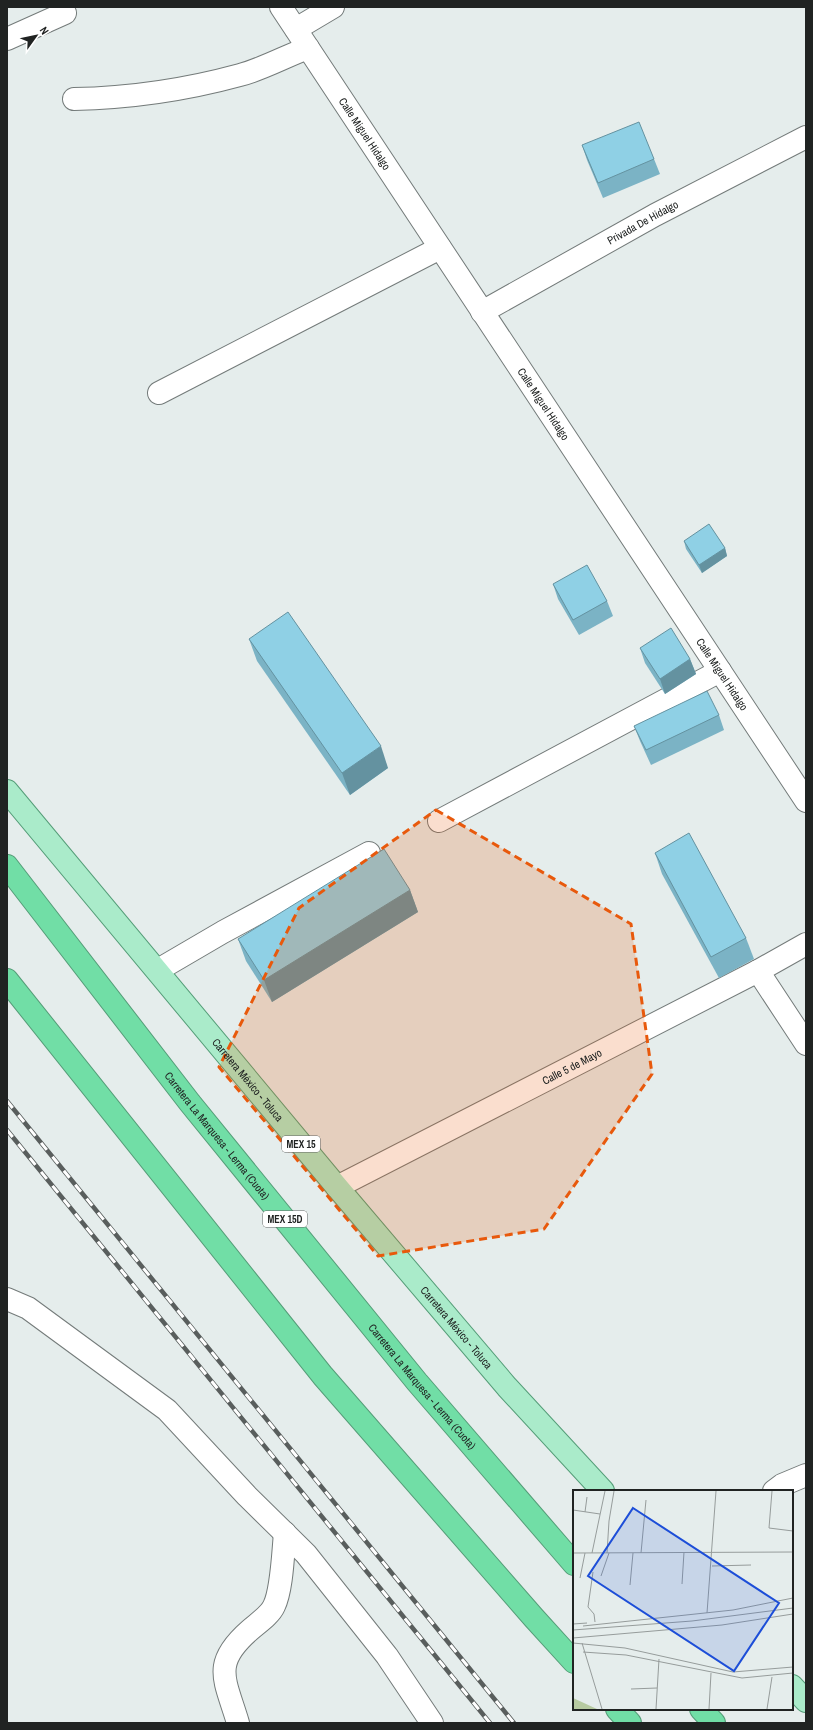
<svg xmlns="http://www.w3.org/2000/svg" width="813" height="1730" font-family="'Archivo Narrow',sans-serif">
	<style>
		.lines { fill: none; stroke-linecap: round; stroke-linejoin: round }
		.minor-casing { stroke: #747b7a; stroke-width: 24 }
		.major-casing { stroke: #559d78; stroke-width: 24 }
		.highway-casing { stroke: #559d78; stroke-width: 24 }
		.minor { stroke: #fff; stroke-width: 22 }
		.major { stroke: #aaebca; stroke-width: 22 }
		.highway { stroke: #71dea6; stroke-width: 22 }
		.rail-casing { stroke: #595e5d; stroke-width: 4.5 }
		.rail { stroke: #fff; stroke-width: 3; stroke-dasharray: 9; stroke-linecap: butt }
		.wall { fill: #7bb3c5 }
		.shaded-wall { fill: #6492a0 }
		.building { fill: #8fd0e5; stroke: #6492a0 }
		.marked { fill: #e8590c; fill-opacity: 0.2; stroke: #e8590c; stroke-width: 3; stroke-dasharray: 8 5; stroke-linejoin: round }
		.labels { text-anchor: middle; stroke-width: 4; stroke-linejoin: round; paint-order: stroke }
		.shield { fill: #fff; stroke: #636564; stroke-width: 1 }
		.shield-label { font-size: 10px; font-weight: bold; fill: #202322 }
		.street-label { font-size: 11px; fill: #202322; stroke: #fff }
		.inset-road { fill: none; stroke: #969c9b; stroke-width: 1 }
		.view { fill: #1d4ed8; fill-opacity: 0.15; stroke: #1d4ed8; stroke-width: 2 }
		.inset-edge { fill: none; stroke: #202322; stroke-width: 2 }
	</style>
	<rect width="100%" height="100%" fill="#e5edec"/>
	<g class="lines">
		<defs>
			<g id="minor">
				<path id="s1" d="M281,7L806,801"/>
				<path d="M296,29L333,7"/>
				<path d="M7,39L65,13"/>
				<path d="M74,99C130,98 185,90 240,75C263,69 286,56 308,48"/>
				<path id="s2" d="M482,312L655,215L806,137"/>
				<path d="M159,393L440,248"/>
				<path d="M439,821L720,671"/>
				<path d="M158,970L223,932L369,853"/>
				<path d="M758,971L806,1044"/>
				<path id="s3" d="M337,1187L758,971L806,944"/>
				<path d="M7,1299L28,1308L167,1410L247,1496L306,1554L387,1656L432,1723"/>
				<path d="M774,1491L782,1485L806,1475"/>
				<path d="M238,1723C225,1679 211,1664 250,1630C258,1623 270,1615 274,1606C282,1590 283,1553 285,1533"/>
			</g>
			<g id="major">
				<path id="s4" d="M7,791L337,1187L507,1387L603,1491"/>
				<path d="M792,1686L806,1701"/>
			</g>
			<g id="highway">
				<path id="s5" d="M7,866L190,1103L417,1382L574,1564"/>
				<path d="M7,980L323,1376L534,1618L574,1662"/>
				<path d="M617,1709L630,1723"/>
				<path d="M701,1709L714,1723"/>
			</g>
		</defs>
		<use href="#minor" class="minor-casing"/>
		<use href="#major" class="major-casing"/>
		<use href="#highway" class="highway-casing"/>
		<use href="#minor" class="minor"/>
		<use href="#major" class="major"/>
		<use href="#highway" class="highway"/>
		<defs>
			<g id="rail">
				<path d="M7,1101L514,1723"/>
				<path d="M7,1130L490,1723"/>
			</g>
		</defs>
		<use href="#rail" class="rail-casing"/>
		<use href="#rail" class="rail"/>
	</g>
	<g class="wall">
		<path d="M582,145L654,159L660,174L603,198L587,160Z"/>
		<path d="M684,541L725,548L727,556L702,573L686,549Z"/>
		<path d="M553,584L607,601L613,616L579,635L558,599Z"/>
		<path d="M249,639L388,768L350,795L257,661Z"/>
		<path d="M640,648L690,659L696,674L665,694L645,663Z"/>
		<path d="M719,715L724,730L651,765L640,741L634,726Z"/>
		<path d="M655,853L746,938L754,959L719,978L662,874Z"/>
		<path d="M410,890L418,912L272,1002L246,961L238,939Z"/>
	</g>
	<g class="shaded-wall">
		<path d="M725,548L727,556L702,573L699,565Z"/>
		<path d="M690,659L696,674L665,694L660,679Z"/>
		<path d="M381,746L388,768L350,795L342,773Z"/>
		<path d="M410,890L418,912L272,1002L264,980Z"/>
	</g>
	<g class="building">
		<path d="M639,122L654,159L598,183L582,145Z"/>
		<path d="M709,524L725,548L699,565L684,541Z"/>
		<path d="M587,565L607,601L573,620L553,584Z"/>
		<path d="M288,612L381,746L342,773L249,639Z"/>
		<path d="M671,628L690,659L660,679L640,648Z"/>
		<path d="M707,691L719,715L646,750L634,726Z"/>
		<path d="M689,833L746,938L711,957L655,853Z"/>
		<path d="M384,849L410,890L264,980L238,939Z"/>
	</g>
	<path class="marked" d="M436,810L631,924L652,1074L544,1229L378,1256L219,1067L299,908Z"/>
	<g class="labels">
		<g class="shield">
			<rect x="282" y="1136" width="38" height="16" rx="3"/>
			<rect x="263" y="1211" width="44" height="16" rx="3"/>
		</g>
		<g class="shield-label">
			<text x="301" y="1148">MEX 15</text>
			<text x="285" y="1223">MEX 15D</text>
		</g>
		<g class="street-label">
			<text dy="4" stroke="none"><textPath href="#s1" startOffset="152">Calle Miguel Hidalgo</textPath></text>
			<text dy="4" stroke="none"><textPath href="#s2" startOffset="184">Privada De Hidalgo</textPath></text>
			<text dy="4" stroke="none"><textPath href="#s1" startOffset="476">Calle Miguel Hidalgo</textPath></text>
			<text dy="4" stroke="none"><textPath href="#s1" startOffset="800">Calle Miguel Hidalgo</textPath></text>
			<text dy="4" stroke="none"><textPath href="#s3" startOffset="264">Calle 5 de Mayo</textPath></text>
			<text dy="4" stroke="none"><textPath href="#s4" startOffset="376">Carretera México - Toluca</textPath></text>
			<text dy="4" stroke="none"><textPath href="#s5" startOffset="342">Carretera La Marquesa - Lerma (Cuota)</textPath></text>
			<text dy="4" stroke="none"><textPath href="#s4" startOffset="700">Carretera México - Toluca</textPath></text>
			<text dy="4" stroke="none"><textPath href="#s5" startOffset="666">Carretera La Marquesa - Lerma (Cuota)</textPath></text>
		</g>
	</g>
	<g transform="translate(573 1490)">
		<rect width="220" height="220" fill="#e5edec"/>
		<path d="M0,208L24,219H0Z" fill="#b7cba1"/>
		<path class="inset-road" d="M199,1L196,38L220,41M0,20L27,24M12,22L14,7M0,63L220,62M19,63L32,1M34,63L36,31L41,1M68,63L73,10M139,76L178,75M20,82L15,117L21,124L22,132M28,86L36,63M7,88L12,63M109,94L111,62M57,95L60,63M134,123L143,1M0,134L14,133M10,136L160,120L220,108M0,140L119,131L220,118M0,148L149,135L220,124M0,153L52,158L160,182L220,177M9,153L29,219M10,162L53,165L169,188L220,183M58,199L84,198M83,219L86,169M136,219L138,183M194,219L199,187"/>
		<path class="view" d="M60,18L206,113L161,181L15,86Z"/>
		<rect width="220" height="220" class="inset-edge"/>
	</g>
	<rect width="813" height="1730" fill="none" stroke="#202322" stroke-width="16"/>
	<g transform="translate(36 36) rotate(57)" stroke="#ffffff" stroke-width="3" paint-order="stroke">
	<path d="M0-3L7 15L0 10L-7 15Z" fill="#202322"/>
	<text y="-6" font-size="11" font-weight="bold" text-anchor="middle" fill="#202322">N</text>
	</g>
</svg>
